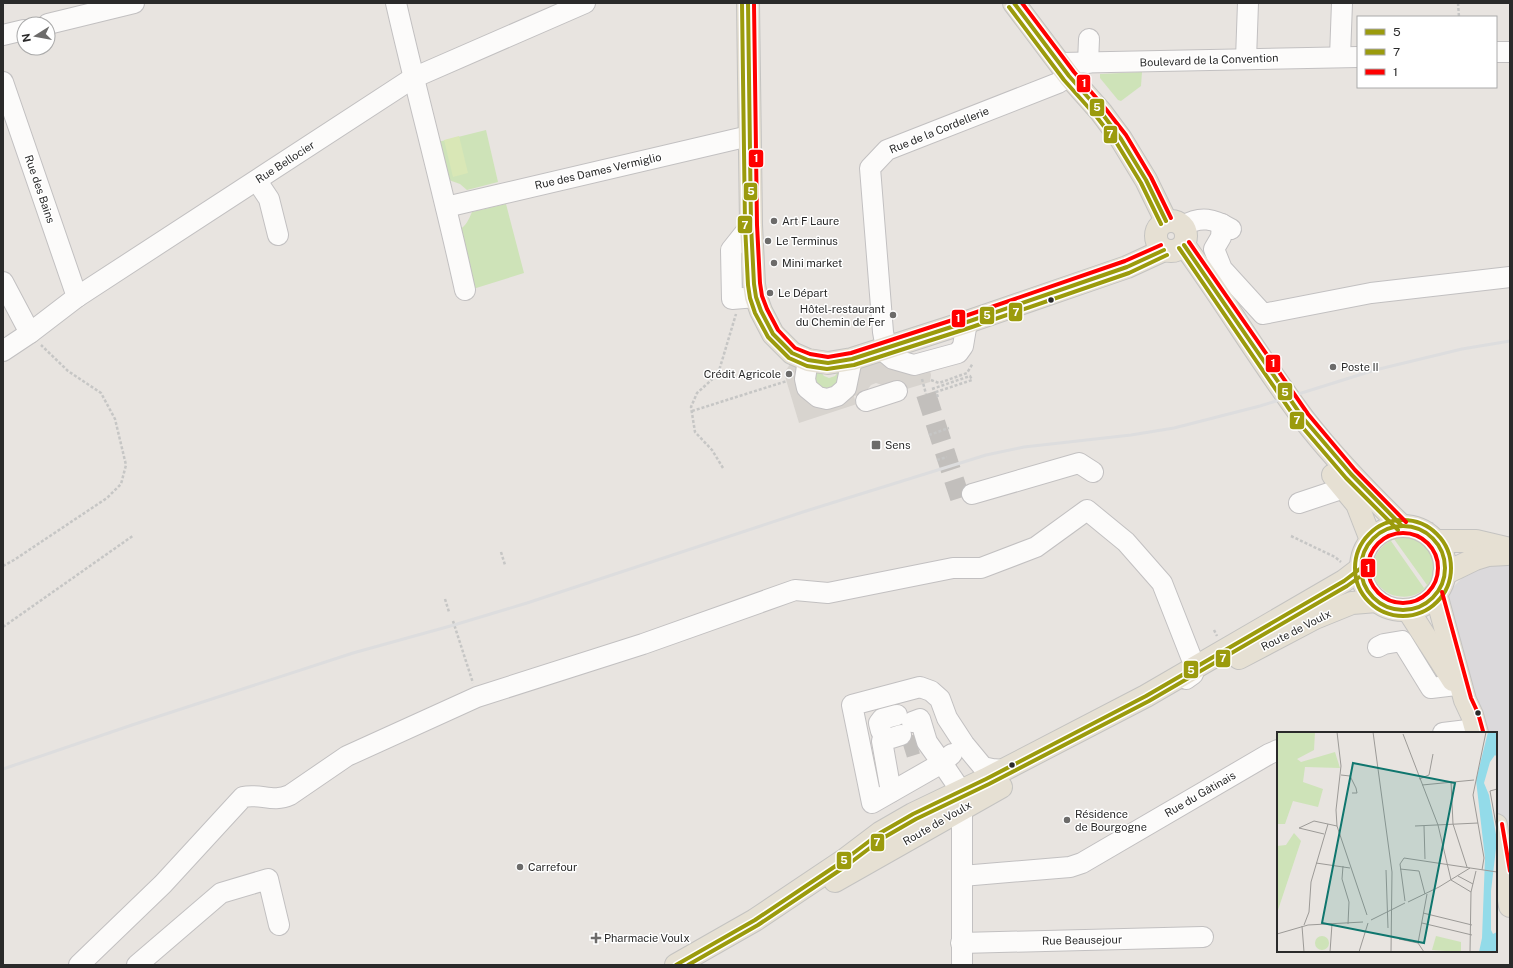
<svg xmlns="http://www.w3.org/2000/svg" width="1513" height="968" font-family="'Public Sans',sans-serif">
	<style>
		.industrial { fill: #dbd9db }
		.green { fill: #cee3b8; fill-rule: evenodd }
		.pitch { fill: #d9e7b6 }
		.plaza { fill: #d8d4cf }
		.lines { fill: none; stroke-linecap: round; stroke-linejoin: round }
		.minor-tunnel { stroke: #c2bfbc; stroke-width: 20; stroke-dasharray: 20 10; stroke-linecap: butt }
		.minor-casing { stroke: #c2c0c1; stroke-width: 22 }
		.major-casing { stroke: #c4c3c1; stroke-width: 24 }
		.path { stroke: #c6c6c5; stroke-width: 2.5; stroke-dasharray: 3 2; stroke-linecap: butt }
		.minor { stroke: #fcfbfa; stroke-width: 20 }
		.major { stroke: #e6e0d3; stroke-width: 22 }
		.rail { stroke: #ddddde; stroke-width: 3 }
		.bus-1-casing { stroke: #fff; stroke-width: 7 }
		.bus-2-casing { stroke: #fff; stroke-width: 7 }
		.bus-3-casing { stroke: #fff; stroke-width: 7 }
		.bus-1 { stroke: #9b9b0d; stroke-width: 4 }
		.bus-2 { stroke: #9b9b0d; stroke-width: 4 }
		.bus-3 { stroke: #f00; stroke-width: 4 }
		.poi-dot { fill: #6c6b6a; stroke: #fff; stroke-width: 1.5 }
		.bus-dot { fill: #2a2a2a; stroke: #fff; stroke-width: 1.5 }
		.labels { text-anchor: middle; stroke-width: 3; stroke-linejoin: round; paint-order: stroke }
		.street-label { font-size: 11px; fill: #2a2a2a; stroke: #fff }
		.poi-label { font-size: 11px; fill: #2a2a2a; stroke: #fff; text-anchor: start }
		.inset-road { fill: none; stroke: #9c9a97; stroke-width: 1 }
		.view { fill: #0f766e; fill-opacity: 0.15; stroke: #0f766e; stroke-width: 2 }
		.inset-edge { fill: none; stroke: #2a2a2a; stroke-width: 2 }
		.line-badge { stroke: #fff; stroke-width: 1.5 }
		.badge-label { font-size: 11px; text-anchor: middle; font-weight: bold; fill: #fff }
	</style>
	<rect width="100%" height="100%" fill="#e8e4e0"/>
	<path class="industrial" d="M1478,561L1510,562V924L1496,860V733H1467L1442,599Z"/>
	<g class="green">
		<path d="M1142,72L1141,86L1121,101L1118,100L1100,78V74Z"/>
		<path d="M486,130L498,182L467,190L460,184L446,179L438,142Z"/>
		<path d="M506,204L524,273L473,289L459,230C466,226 469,219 472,212Z"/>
		<path d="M815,371H820L824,376L829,378L835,376L838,372H844L837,388C822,390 815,388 815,371Z"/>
		<path d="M1398,537C1449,536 1442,604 1397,596C1389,595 1381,589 1377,583C1366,563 1379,544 1398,537ZM1394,539L1427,585L1424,588L1391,541Z"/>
	</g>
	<path class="pitch" d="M459,136L468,173L453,177L444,140Z"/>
	<path class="plaza" d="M882,354L929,366L931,375L930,382L900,391L876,383L871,385L867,390L861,392L862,394L854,396L856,404L854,405L799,423L784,373L795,357L824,405L854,362Z"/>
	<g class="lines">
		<g class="minor-tunnel">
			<path d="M926,394L960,498"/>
			<path d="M904,748L917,744"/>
		</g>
		<defs>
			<g id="minor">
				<path d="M396,3C418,99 444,194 465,290"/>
				<path d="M48,24L134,3"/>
				<path d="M3,35L24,30"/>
				<path d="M1496,52H1510"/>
				<path d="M1340,57L1342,3"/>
				<path d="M1246,59L1248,3"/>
				<path d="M1061,63L1358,57"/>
				<path d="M1088,63L1089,39"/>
				<path d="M3,82L77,297"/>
				<path d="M257,181L269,199L278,235"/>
				<path d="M446,207L749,136"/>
				<path d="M1222,224L1221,237L1214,249L1222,269L1263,314L1371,293L1510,277"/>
				<path d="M751,225L731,250L732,299L756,297"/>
				<path d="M1183,226C1201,215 1214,219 1231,229"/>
				<path d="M3,282L30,333"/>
				<path d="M886,348L883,332L870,168L887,150L1058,83L1069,76"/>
				<path d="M884,349L887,354L893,359L914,365L958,353L963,346L966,328L970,321"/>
				<path d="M3,351L30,333L77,297L413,78L585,3"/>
				<path d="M808,360L805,379L807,388L818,397L827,399L837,396L846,388L852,359"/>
				<path d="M866,401L897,391"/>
				<path d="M972,494L1079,463L1093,472"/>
				<path d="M1299,503L1344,488"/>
				<path d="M1378,647L1384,644L1402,641L1431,688L1456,685"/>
				<path d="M912,722L920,719L927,742L942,763L952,754"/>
				<path d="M881,731L879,723L882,719L897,715"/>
				<path d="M1443,733L1476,729"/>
				<path d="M891,792L882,741L901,735"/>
				<path d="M977,792L961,791L942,763L872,803L852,705L920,687L931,691L940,699L947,718L964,744L983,767L992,769L1004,770"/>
				<path d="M962,876L1070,867L1082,863L1269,754L1278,750"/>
				<path d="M961,943L1203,937"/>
				<path d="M79,965L163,884L243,797C260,793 273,803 290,795L347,756L477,697L643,644L795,590L828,593L953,568H981L1036,547L1087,510L1126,542L1162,583L1195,667L1193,674L1186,679"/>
				<path d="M137,965L221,893L268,879L279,925"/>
				<path d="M962,965V809"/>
			</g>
			<g id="major">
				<path d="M748,3L751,225L754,284L756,297L761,311L773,334L792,353L808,360L828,363L852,359L970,321L1098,277L1127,267L1164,250"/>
				<path d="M1014,3L1069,76L1101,112L1121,139L1146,180L1166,221"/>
				<circle cx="1171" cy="236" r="15"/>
				<path d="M1184,245C1225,301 1261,362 1303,418C1333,457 1367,492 1402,526"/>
				<path d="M1333,475L1357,504L1371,540"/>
				<circle cx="1403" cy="568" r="42"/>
				<path d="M1435,541H1476L1510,549"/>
				<path d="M1444,574L1475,559L1488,555L1507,554"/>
				<path d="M1436,594L1465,700L1472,715L1477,733"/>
				<path d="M1408,610L1453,680"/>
				<path d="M1239,658L1315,618L1352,603L1377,601"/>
				<path d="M1496,825L1510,906"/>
				<path d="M835,881L1001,787"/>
				<path d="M676,965L755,920L843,861L880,833L913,814L986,779L1146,696L1344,581L1361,568"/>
			</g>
		</defs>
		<use href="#minor" class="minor-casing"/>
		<use href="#major" class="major-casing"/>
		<g class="path">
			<path d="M1458,3L1459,17"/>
			<path d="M922,379L926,394"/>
			<path d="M931,380L939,383L967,373L973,363"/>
			<path d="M932,389L970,376L972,380L936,392L938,397"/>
			<path d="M692,411L787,381"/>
			<path d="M929,435L949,428"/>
			<path d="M937,460L947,457"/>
			<path d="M723,468L712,450L695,432L691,407L697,393L718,374L736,314"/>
			<path d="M1417,518L1433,524"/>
			<path d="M1291,536L1335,557L1341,562"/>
			<path d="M501,552L505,565"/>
			<path d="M3,566L14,560L107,498L121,484L126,465L115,419L101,393L68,371L41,345"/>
			<path d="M445,599L449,612"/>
			<path d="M453,621L473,683"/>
			<path d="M3,627L134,535"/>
			<path d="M1214,630L1217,636"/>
		</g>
		<use href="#minor" class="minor"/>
		<use href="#major" class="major"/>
		<path class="rail" d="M3,769L132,725L353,653L454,625L527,603L806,511L986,455L1024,447L1131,435L1174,428L1260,406L1375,370L1462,349L1510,341"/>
		<defs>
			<g id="bus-1">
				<path d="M748,3L751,225L754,284L756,297L761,311L773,334L792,353L808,360L828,363L852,359L970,321L1127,267L1164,250"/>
				<path d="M1014,3L1069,76L1101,112L1121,139L1146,180L1166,221"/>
				<path d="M1184,245L1303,418L1351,474L1402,526"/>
				<circle cx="1403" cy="568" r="42"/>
				<path d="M676,965L755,920L843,861L880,833L913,814L986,779L1146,696L1344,581L1361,568"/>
			</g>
			<g id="bus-2">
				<path d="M742,3L745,225L748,285L750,298L755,313L768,337L789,358L807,366L827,369L854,365L972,327L1129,273L1167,255"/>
				<path d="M1009,7L1064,80L1096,116L1116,142L1141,183L1161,224"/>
				<path d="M1179,248L1298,422L1346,478L1398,530"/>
				<circle cx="1403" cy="568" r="48"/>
				<path d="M688,965L758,925L846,866L883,838L916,819L989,784L1149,701L1347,586L1365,573"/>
			</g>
			<g id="bus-3">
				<path d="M754,3L757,225L760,283L762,296L767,309L778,330L795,348L810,354L828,357L851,353L968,315L1125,261L1161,245"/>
				<path d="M1022,3L1074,72L1105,108L1126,135L1151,177L1171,218"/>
				<path d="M1189,242L1308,414L1355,470L1406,522"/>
				<circle cx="1403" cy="568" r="35"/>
				<path d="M1442,592L1471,698L1478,713L1483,731"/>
				<path d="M1502,824L1510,871"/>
			</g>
		</defs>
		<use href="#bus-1" class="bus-1-casing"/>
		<use href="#bus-2" class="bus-2-casing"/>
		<use href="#bus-3" class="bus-3-casing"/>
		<use href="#bus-1" class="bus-1"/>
		<use href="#bus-2" class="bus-2"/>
		<use href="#bus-3" class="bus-3"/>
	</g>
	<g class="poi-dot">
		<circle cx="774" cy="221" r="4"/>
		<circle cx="768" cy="241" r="4"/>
		<circle cx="774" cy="263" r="4"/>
		<circle cx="770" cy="293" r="4"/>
		<circle cx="893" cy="315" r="4"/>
		<circle cx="1333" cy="367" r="4"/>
		<circle cx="789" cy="374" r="4"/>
		<rect x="871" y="440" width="10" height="10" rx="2"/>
		<circle cx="1067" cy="820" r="4"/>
		<circle cx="520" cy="867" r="4"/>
		<path d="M594 932h4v4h4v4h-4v4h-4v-4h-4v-4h4z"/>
	</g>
	<g class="bus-dot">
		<circle cx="1051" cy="300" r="3.5"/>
		<circle cx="1478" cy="713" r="3.5"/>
		<circle cx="1012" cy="765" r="3.5"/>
	</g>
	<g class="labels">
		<g class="street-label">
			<text transform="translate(1209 60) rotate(-2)" y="4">Boulevard de la Convention</text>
			<text transform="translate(939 130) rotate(-22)" y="4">Rue de la Cordellerie</text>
			<text transform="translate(285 162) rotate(-33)" y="4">Rue Bellocier</text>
			<text transform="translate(598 171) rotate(-13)" y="4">Rue des Dames Vermiglio</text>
			<text transform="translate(40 189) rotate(71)" y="4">Rue des Bains</text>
			<text transform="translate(1296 630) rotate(-27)" y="4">Route de Voulx</text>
			<text transform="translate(1200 794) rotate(-30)" y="4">Rue du Gâtinais</text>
			<text transform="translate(937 823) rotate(-30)" y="4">Route de Voulx</text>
			<text transform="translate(1082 940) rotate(-1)" y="4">Rue Beausejour</text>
		</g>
		<g class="poi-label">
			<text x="782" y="225">Art F Laure</text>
			<text x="776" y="245">Le Terminus</text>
			<text x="782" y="267">Mini market</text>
			<text x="778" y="297">Le Départ</text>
			<text x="885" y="313" text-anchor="end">Hôtel-restaurant<tspan x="885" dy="13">du Chemin de Fer</tspan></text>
			<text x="1341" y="371">Poste II</text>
			<text x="781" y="378" text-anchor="end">Crédit Agricole</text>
			<text x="885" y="449">Sens</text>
			<text x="1075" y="818">Résidence<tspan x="1075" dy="13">de Bourgogne</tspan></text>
			<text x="528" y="871">Carrefour</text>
			<text x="604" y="942">Pharmacie Voulx</text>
		</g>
	</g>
	<g transform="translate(1277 732)">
		<rect width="220" height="220" fill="#e8e4e0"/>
		<path d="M0,0H38L37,18L20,27L24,30L58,20L63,36L28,35L26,50L46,57L41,75L16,69L8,92H0ZM17,101L24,109L0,181V114L9,113ZM38 211a7 7 0 1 1 14 0a7 7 0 1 1-14 0ZM159,204L184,210V220L155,218Z" fill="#cee3b8"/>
		<path d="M211,0H220V25L218,23L213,30L207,51L212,63L220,108L214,159V198L216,202L220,200V220H202L205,206L208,126L199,48Z" fill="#93dbe9"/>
		<path class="inset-road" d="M60,0L64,34L59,78L60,94L90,183M96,0L115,140L114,220M126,2L161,93L174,148L194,160M64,43L73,44L79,56L80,61H75M142,47L152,43L156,22M174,49L176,92L190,135M145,53L197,48M220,57L213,59L220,98M138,94L201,91M147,94L148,127M22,96L37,89L60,94M22,96L47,102M39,131L73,136M66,134L65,147L72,170L71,192M123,137L142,139L148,162M109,138L111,196M205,138L207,126L196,63L209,0M181,144L196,152M128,169L123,132L127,126L220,140M131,170L162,155L193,136M146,181L195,193M94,188L128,171M145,191L195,203M27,193L32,180L34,150L51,92M25,194L27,220M0,202L31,193L86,190M122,207L141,211M53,220L55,192M82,220L91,191M147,220L141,211L150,162M193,220L194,160L199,139"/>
		<path class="view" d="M76,31L178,51L147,211L45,191Z"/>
		<rect width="220" height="220" class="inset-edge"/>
	</g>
	<g class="line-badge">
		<rect x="1076" y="74" width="15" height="19" rx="4" fill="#f00"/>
		<rect x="1089" y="98" width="16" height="19" rx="4" fill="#9b9b0d"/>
		<rect x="1103" y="125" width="15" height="19" rx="4" fill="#9b9b0d"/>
		<rect x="748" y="149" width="16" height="19" rx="4" fill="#f00"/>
		<rect x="743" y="182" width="15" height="19" rx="4" fill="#9b9b0d"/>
		<rect x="737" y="215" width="16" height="19" rx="4" fill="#9b9b0d"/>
		<rect x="1008" y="302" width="15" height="20" rx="4" fill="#9b9b0d"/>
		<rect x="979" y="306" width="16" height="19" rx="4" fill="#9b9b0d"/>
		<rect x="951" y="309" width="15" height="19" rx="4" fill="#f00"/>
		<rect x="1265" y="354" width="16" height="19" rx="4" fill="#f00"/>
		<rect x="1277" y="382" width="16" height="19" rx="4" fill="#9b9b0d"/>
		<rect x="1289" y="411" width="16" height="19" rx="4" fill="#9b9b0d"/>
		<rect x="1360" y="558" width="16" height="20" rx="4" fill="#f00"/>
		<rect x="1215" y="649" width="16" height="19" rx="4" fill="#9b9b0d"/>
		<rect x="1183" y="660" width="16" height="19" rx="4" fill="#9b9b0d"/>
		<rect x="870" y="833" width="15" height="19" rx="4" fill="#9b9b0d"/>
		<rect x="836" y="851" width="16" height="19" rx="4" fill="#9b9b0d"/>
	</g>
	<g class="badge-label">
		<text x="1084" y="87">1</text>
		<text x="1097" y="111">5</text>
		<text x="1110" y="138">7</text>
		<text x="756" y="162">1</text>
		<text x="751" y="195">5</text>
		<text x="745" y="229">7</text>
		<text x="1016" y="316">7</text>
		<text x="987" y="319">5</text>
		<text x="958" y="322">1</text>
		<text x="1273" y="367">1</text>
		<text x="1285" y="396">5</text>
		<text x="1297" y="424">7</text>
		<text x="1368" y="572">1</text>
		<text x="1223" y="662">7</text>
		<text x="1191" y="674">5</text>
		<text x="877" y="846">7</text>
		<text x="844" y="864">5</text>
	</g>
	<rect width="1513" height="968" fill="none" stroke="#2a2a2a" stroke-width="8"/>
	<rect x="1357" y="16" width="140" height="72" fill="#ffffff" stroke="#aaaaaa"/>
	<rect x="1365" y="29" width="20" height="6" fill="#9b9b0d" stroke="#aaaaaa"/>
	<text x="1393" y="36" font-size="12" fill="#2a2a2a">5</text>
	<rect x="1365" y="49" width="20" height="6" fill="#9b9b0d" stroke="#aaaaaa"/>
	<text x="1393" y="56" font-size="12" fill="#2a2a2a">7</text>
	<rect x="1365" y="69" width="20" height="6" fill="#ff0000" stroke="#aaaaaa"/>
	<text x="1393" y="76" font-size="12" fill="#2a2a2a">1</text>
	<g transform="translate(36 36) rotate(259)"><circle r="19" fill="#ffffff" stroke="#aaaaaa"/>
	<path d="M0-3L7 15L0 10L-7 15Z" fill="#6c6b6a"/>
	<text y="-6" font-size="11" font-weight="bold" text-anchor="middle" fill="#2a2a2a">N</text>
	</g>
</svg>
